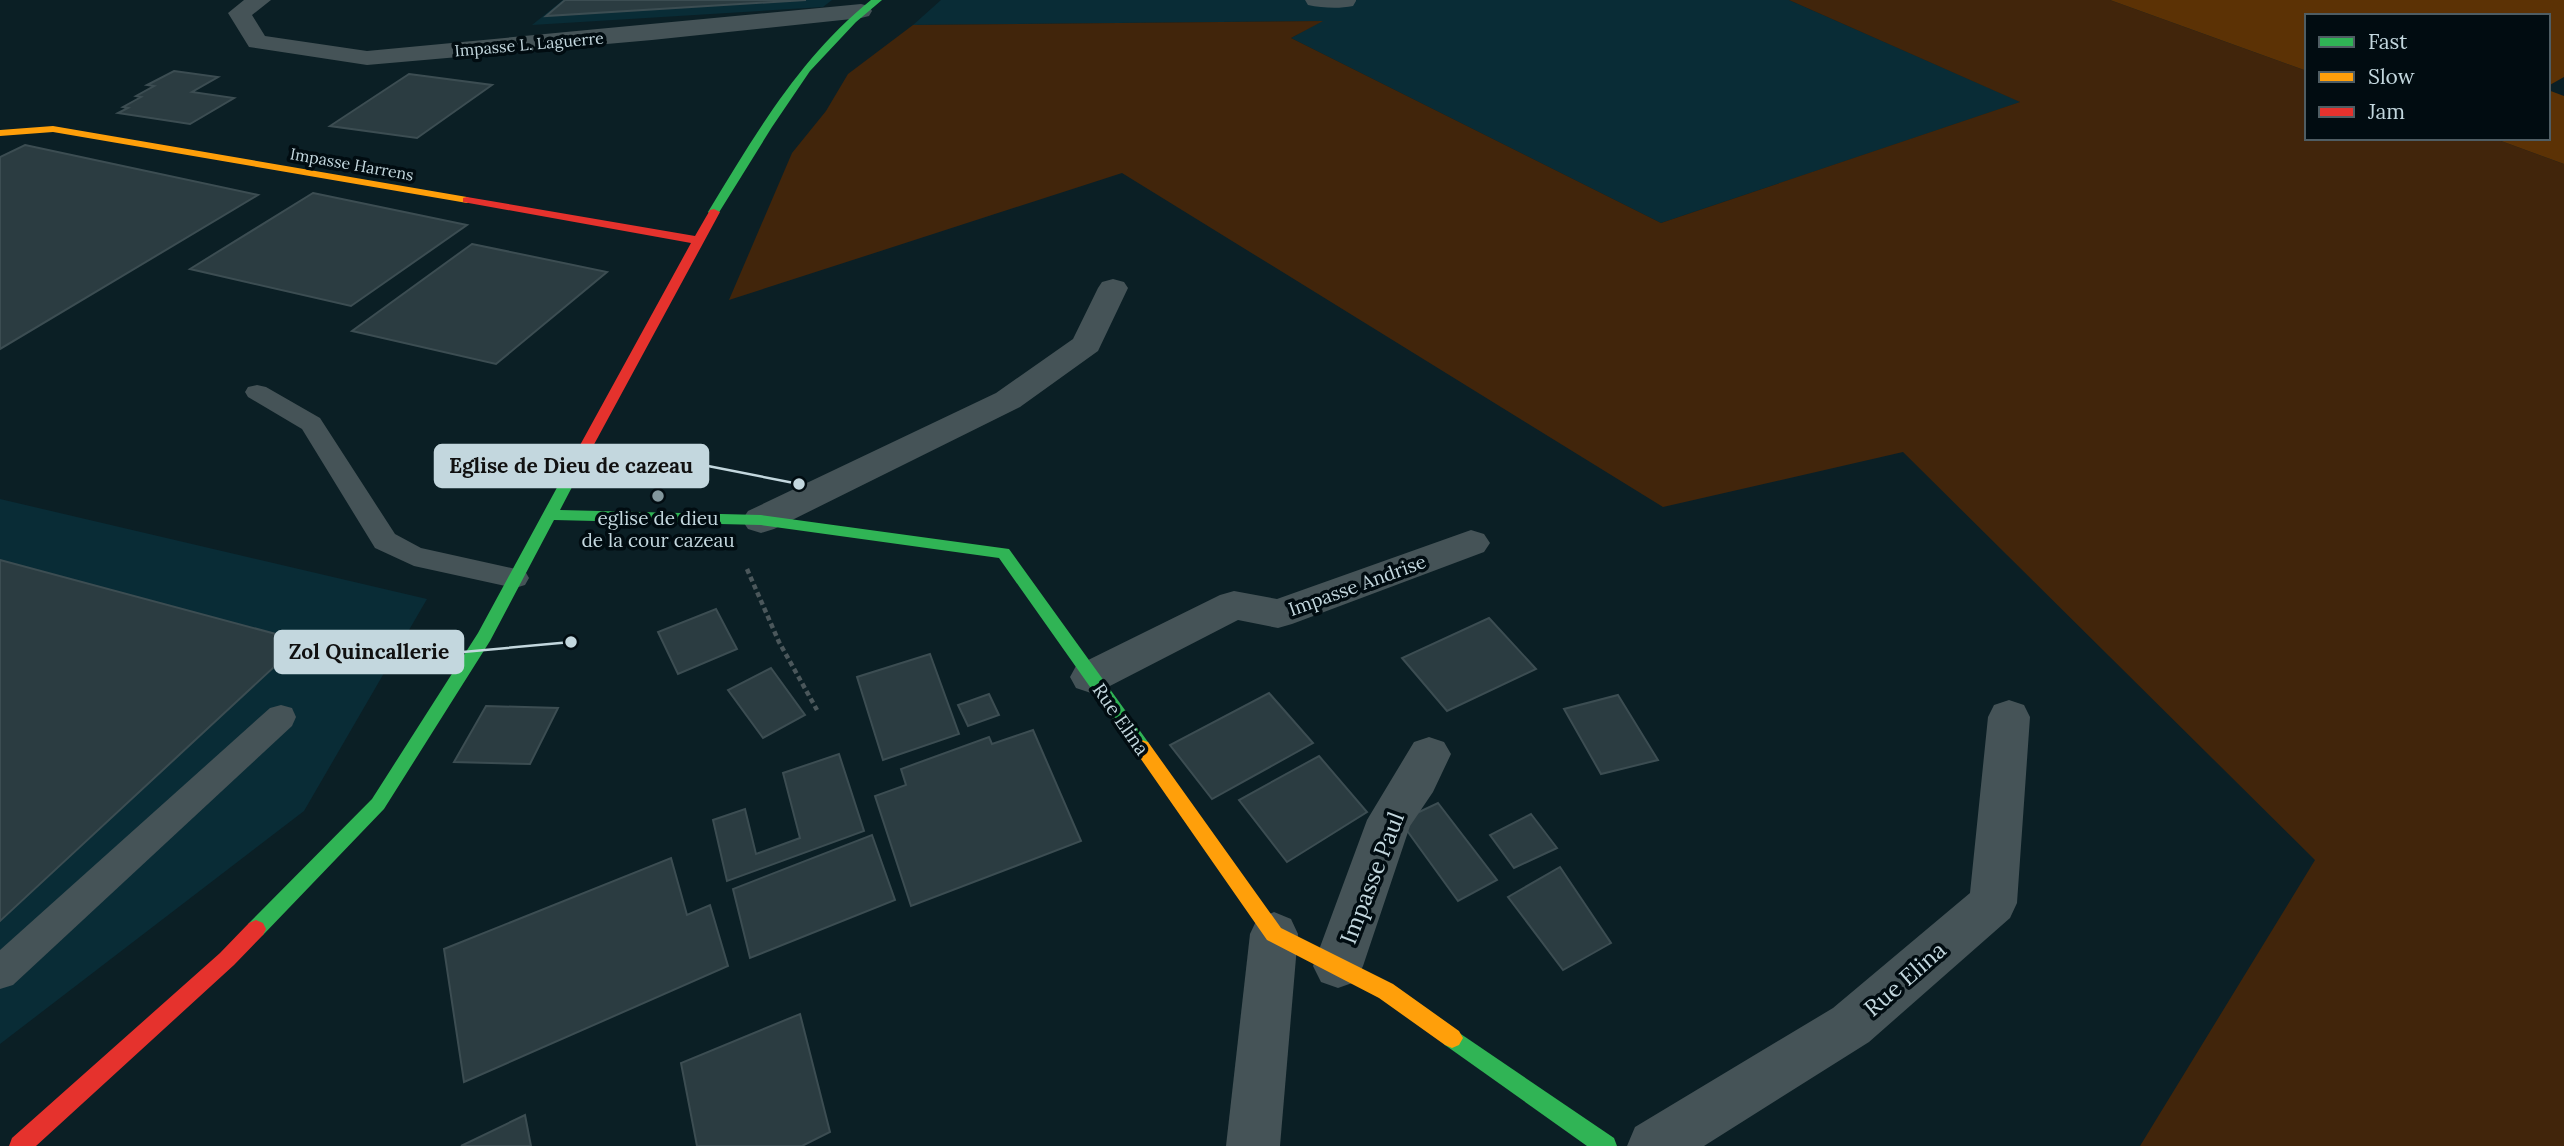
<svg xmlns="http://www.w3.org/2000/svg" width="2564" height="1146" font-family="Lora,serif">
	<style>
		.built { fill: #092c36 }
		.green { fill: #41250b }
		.forest { fill: #5c3205 }
		.building { fill: #2b3c41; stroke: #3c4d52; stroke-width: 2 }
		.lines { fill: none; stroke-linecap: round; stroke-linejoin: round }
		.path { stroke: #4b575b; stroke-width: 4.5; stroke-dasharray: 5 3.5; stroke-linecap: butt }
		.lane { fill: #455357; fill-rule: evenodd }
		.street { fill: #455357; fill-rule: evenodd }
		.fast { fill: #30b455; fill-rule: evenodd }
		.slow { fill: #ff9f0a; fill-rule: evenodd }
		.jam { fill: #e5322d; fill-rule: evenodd }
		.poi-dot { fill: #83979d; stroke: #010c11; stroke-width: 2.5 }
		.labels { text-anchor: middle; stroke-width: 7; stroke-linejoin: round; paint-order: stroke }
		.far-street-label { font-size: 16px; fill: #c3d7de; stroke: #010c11 }
		.poi-label { font-size: 19px; fill: #c3d7de; stroke: #010c11 }
		.street-label { font-size: 19px; fill: #c3d7de; stroke: #010c11 }
		.near-street-label { font-size: 23px; fill: #c3d7de; stroke: #010c11 }
		.leader { fill: none; stroke: #c3d7de; stroke-width: 2.5 }
		.callout-dot { fill: #c3d7de; stroke: #010c11; stroke-width: 2.5 }
		.callout { fill: #c3d7de; stroke: #c3d7de; stroke-width: 2.5 }
		.callout-label { font-size: 21px; text-anchor: middle; font-weight: bold; fill: #111 }
	</style>
	<rect width="100%" height="100%" fill="#0b1f25"/>
	<g class="built">
		<path d="M563,0H832L823,7L532,25Z"/>
		<path d="M941,0H1789L2021,102L1661,223L1291,38L1321,21L913,25Z"/>
		<path d="M0,499L427,599L304,811L0,1044Z"/>
	</g>
	<path class="green" d="M1789,0H2110L2307,71V138H2493L2564,164V1146H2140L2315,860L1903,452L1663,507L1122,173L729,300L792,153L826,111L848,74L913,25L1323,21L1291,38L1661,223L2020,102Z"/>
	<g class="forest">
		<path d="M2110,0H2564V77L2548,86V16H2307V71Z"/>
		<path d="M2548,90L2564,96V164L2493,138H2548Z"/>
	</g>
	<g class="building">
		<path d="M565,0H806L546,16Z"/>
		<path d="M174,71L218,77L192,92L234,98L190,124L118,113L128,108L123,107L141,97L136,96L154,86L147,85Z"/>
		<path d="M409,74L492,85L417,138L330,126Z"/>
		<path d="M25,145L258,195L0,349V157Z"/>
		<path d="M313,193L467,225L351,306L190,269Z"/>
		<path d="M472,244L607,272L496,364L352,331Z"/>
		<path d="M0,560L302,641L0,921Z"/>
		<path d="M716,609L737,649L678,674L658,632Z"/>
		<path d="M1489,618L1536,669L1447,711L1402,658Z"/>
		<path d="M930,654L959,734L883,760L857,677Z"/>
		<path d="M771,668L805,715L763,738L728,690Z"/>
		<path d="M1269,693L1313,743L1212,799L1170,745Z"/>
		<path d="M989,694L999,715L968,726L958,705Z"/>
		<path d="M1618,695L1658,760L1601,774L1564,709Z"/>
		<path d="M486,706L558,708L530,764L454,762Z"/>
		<path d="M1033,730L1081,841L911,906L875,796L906,785L901,769L989,737L992,744Z"/>
		<path d="M839,754L864,831L727,881L713,820L745,809L756,854L800,838L783,773Z"/>
		<path d="M1319,756L1367,812L1287,862L1239,800Z"/>
		<path d="M1438,803L1497,880L1458,901L1400,821Z"/>
		<path d="M1531,814L1557,848L1514,868L1490,835Z"/>
		<path d="M872,835L895,900L750,958L733,889Z"/>
		<path d="M671,858L687,915L710,905L728,966L464,1082L444,949Z"/>
		<path d="M1560,867L1611,943L1563,970L1508,897Z"/>
		<path d="M800,1014L830,1132L802,1146H697L681,1063Z"/>
		<path d="M525,1115L531,1146H461Z"/>
	</g>
	<g class="lines">
		<path class="path" d="M747,569L779,642L817,710"/>
		<g class="lane">
			<path d="M257,385L266,387L320,418L395,534L421,548L525,571L529,578L525,585L515,588L414,566L375,548L302,429L248,397L245,392L248,387Z"/>
			<path d="M281,705L292,708L296,717L292,726L13,985L0,989V950L270,708Z"/>
		</g>
		<g class="street">
			<path d="M244,0H271L252,15L265,36L367,51L861,4L869,6L872,11L869,16L861,18L652,40L367,65L249,47L228,13Z"/>
			<path d="M1305,0H1356V1L1353,6C1339,9 1322,8 1308,5Z"/>
			<path d="M1113,279L1124,282L1128,288L1098,351L1020,407L774,529L761,533L748,529L742,520L748,511L996,393L1073,339L1098,288L1102,282Z"/>
			<path d="M1471,530L1484,534L1490,543L1484,552L1292,624L1278,628L1238,620L1106,688L1091,693L1076,688L1070,677L1076,666L1220,595L1234,591L1277,599Z"/>
			<path d="M2009,700L2024,705L2030,717L2017,903L2010,918L1869,1042L1704,1146H1627L1635,1127L1833,1008L1970,893L1988,717L1994,705Z"/>
			<path d="M1429,737L1444,742L1451,754L1433,792L1410,826L1363,966L1355,982L1338,988L1321,982L1313,966L1367,820L1414,742Z"/>
			<path d="M1274,912L1291,919L1298,934L1280,1146H1226L1250,934L1257,919Z"/>
		</g>
		<g class="fast">
			<path d="M871,0H882L856,22L810,71L772,127L718,214H710L708,212C755,135 800,57 871,0Z"/>
			<path d="M586,442L593,447L560,510L761,515L1009,549L1148,742L1151,747L1148,752L1142,754L1136,752L999,558L761,525L554,520L490,641L384,809L263,935L256,938L249,935L246,929L249,923L372,799L478,633L579,447Z"/>
			<path d="M1452,1028L1614,1138L1617,1146H1587L1445,1045L1441,1038L1445,1031Z"/>
		</g>
		<g class="slow">
			<path d="M53,126L467,197L473,200L467,203L53,132L0,136V130Z"/>
			<path d="M1142,740L1148,742L1281,928L1393,984L1459,1031L1463,1038L1459,1045L1452,1048L1445,1045L1379,998L1267,940L1136,752L1133,747L1136,742Z"/>
		</g>
		<g class="jam">
			<path d="M467,197L695,236L710,210L714,209L720,212L591,450H581L579,447L691,243L463,202V198Z"/>
			<path d="M256,920L263,923L266,929L263,935L234,965L36,1146H9L12,1138L220,953L249,923Z"/>
		</g>
	</g>
	<circle class="poi-dot" cx="658" cy="496" r="7"/>
	<g class="labels">
		<g class="far-street-label">
			<text transform="translate(529 44) rotate(-5)" y="6">Impasse L. Laguerre</text>
			<text transform="translate(352 164) rotate(10)" y="6">Impasse Harrens</text>
		</g>
		<g class="poi-label">
			<text x="658" y="525">eglise de dieu<tspan x="658" dy="22">de la cour cazeau</tspan></text>
		</g>
		<g class="street-label">
			<text transform="translate(1357 585) rotate(-20)" y="7">Impasse Andrise</text>
			<text transform="translate(1121 719) rotate(55)" y="7">Rue Elina</text>
		</g>
		<g class="near-street-label">
			<text transform="translate(1372 878) rotate(-69)" y="8">Impasse Paul</text>
			<text transform="translate(1905 979) rotate(-41)" y="8">Rue Elina</text>
		</g>
	</g>
	<path class="leader" d="M799 484L708 466M571 642L463 652"/>
	<g class="callout-dot">
		<circle cx="799" cy="484" r="7"/>
		<circle cx="571" cy="642" r="7"/>
	</g>
	<g class="callout">
		<rect x="435" y="445" width="273" height="42" rx="7"/>
		<rect x="275" y="631" width="188" height="42" rx="7"/>
	</g>
	<g class="callout-label">
		<text x="571" y="473">Eglise de Dieu de cazeau</text>
		<text x="369" y="659">Zol Quincallerie</text>
	</g>
	<rect x="2305" y="14" width="245" height="126" fill="#010c11" stroke="#4f5d63" stroke-width="2"/>
	<rect x="2319" y="37" width="35" height="10" fill="#30b455" stroke="#4f5d63" stroke-width="2"/>
	<text x="2368" y="49" font-size="21" fill="#c3d7de">Fast</text>
	<rect x="2319" y="72" width="35" height="10" fill="#ff9f0a" stroke="#4f5d63" stroke-width="2"/>
	<text x="2368" y="84" font-size="21" fill="#c3d7de">Slow</text>
	<rect x="2319" y="107" width="35" height="10" fill="#e5322d" stroke="#4f5d63" stroke-width="2"/>
	<text x="2368" y="119" font-size="21" fill="#c3d7de">Jam</text>
</svg>
